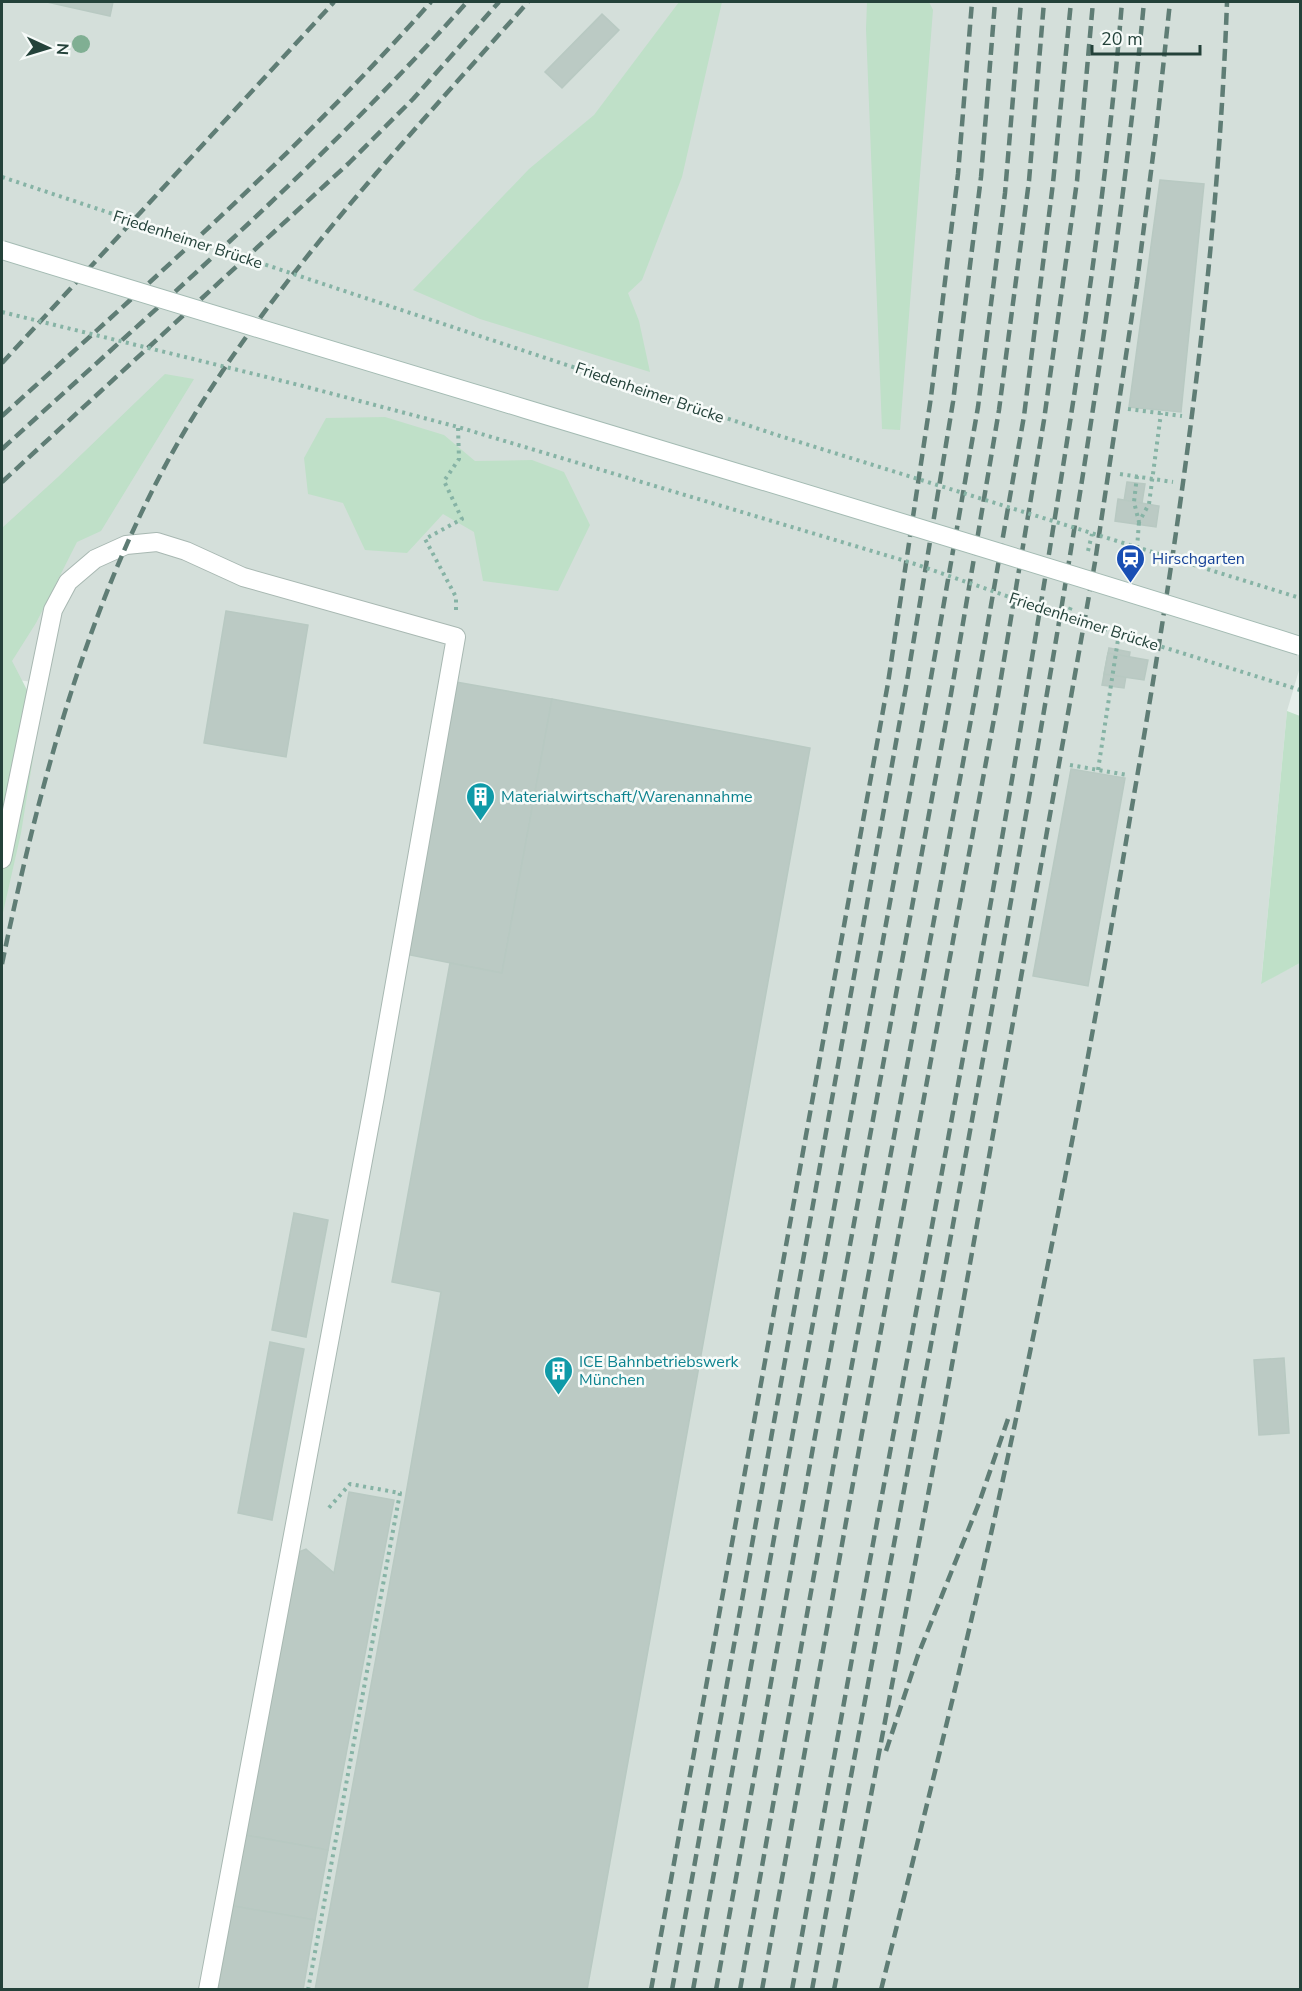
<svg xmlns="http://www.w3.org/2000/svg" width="1302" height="1991" font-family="'Nunito Sans',sans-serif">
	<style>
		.built { fill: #d4dfda }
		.green { fill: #bfe0c8 }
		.building { fill: #bbcac4; stroke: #b8c9c2; stroke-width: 1.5 }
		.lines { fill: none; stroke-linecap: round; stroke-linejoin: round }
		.service-casing { stroke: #a8b8b2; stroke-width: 20 }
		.path { stroke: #86b3a5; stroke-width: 4; stroke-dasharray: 3 4.5; stroke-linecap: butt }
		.service { stroke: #fff; stroke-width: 18 }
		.rail { stroke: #5f7d75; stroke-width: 4.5; stroke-dasharray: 12 6; stroke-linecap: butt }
		.secondary-bridge-casing { stroke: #a4bbb3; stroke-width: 20; stroke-linecap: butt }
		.path-bridge { stroke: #86b3a5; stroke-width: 4; stroke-dasharray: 3 4.5; stroke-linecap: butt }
		.secondary-bridge { stroke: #fff; stroke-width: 18 }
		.tree { fill: #80af93 }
		.labels { text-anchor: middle; stroke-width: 5; stroke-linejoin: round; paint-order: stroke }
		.street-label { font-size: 16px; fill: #24423a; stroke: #f7fbf9 }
		.transit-label { font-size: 16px; fill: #164399; stroke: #f7fbf9; text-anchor: start }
		.culture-label { font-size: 16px; fill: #0d838f; stroke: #f7fbf9; text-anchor: start }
	</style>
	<rect width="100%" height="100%" fill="#e6efeb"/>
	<path class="built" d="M2,2H1300V667L1287,711L1261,983L1300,963V1989H2V870L33,682L2,678Z"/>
	<g class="green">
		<path d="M679,2H722L682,177L642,280L628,293L639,321L650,372L480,319L413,290L529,169L594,115Z"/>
		<path d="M867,2H929L933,10L900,430L882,429L866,29Z"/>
		<path d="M165,374L194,379L101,531L77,542L36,623L12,661L40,715L21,833L2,917V528L58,477Z"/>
		<path d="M385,417L444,435L475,461L532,460L564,472L590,525L558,591L483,581L474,532L443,514L407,553L365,550L343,503L308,494L304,458L326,418Z"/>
		<path d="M1287,711L1300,716V963L1261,984Z"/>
	</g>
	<g class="building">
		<path d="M47,2H113L110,16Z"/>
		<path d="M602,14L619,30L562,88L545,72Z"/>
		<path d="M1160,180L1204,184L1181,412L1129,407Z"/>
		<path d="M1127,482L1145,484L1142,503L1124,501Z"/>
		<path d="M1118,499L1159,506L1156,527L1115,521Z"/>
		<path d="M226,611L308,625L286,757L204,743Z"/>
		<path d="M1109,648L1130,652L1124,688L1102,685Z"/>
		<path d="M1108,653L1148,660L1144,680L1104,674Z"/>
		<path d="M456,682L552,699L502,973L405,954Z"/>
		<path d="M552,699L810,748L587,1990H315L405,1500L441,1292L392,1282L450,963L502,973Z"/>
		<path d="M1071,769L1125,778L1088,986L1033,976Z"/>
		<path d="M294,1213L328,1220L306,1337L272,1330Z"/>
		<path d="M270,1342L304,1349L272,1520L238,1513Z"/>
		<path d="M1284,1358L1289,1433L1259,1435L1254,1360Z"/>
		<path d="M349,1492L394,1500L328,1850L245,1835L296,1553L306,1549L334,1573Z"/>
		<path d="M245,1835L328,1850L315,1920L233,1906Z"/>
		<path d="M233,1906L315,1920L303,1990H218Z"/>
	</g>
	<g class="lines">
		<defs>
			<path id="service" d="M2,859L53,610L68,582L95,559L126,545L157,542L186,551L243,577L456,637L375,1096L208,1990"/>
		</defs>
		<use href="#service" class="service-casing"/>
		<g class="path">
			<path d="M1128,409L1182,416"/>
			<path d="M1120,474L1173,482"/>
			<path d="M1137,476L1134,502L1139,522L1149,504L1161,413"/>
			<path d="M1137,548L1139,522"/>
			<path d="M1088,551L1092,534"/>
			<path d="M456,610V597L425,539L462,519L444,481L459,459L458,427"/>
			<path d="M1067,617L1072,604"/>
			<path d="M1070,765L1127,775"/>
			<path d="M1098,770L1119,633"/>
			<path d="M308,1990L400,1493L350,1484L327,1510"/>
		</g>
		<use href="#service" class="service"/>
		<g class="rail">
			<path d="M2,363L334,2"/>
			<path d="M2,416C149,283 300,150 431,2"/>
			<path d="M2,449C161,304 324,162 467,2"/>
			<path d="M2,482L349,163L413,99L499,2"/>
			<path d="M2,964C42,771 96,569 203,401C295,256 415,130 528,2"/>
			<path d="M886,1751L918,1655L979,1503L1008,1419"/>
			<path d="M651,1990L888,683L931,397L958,174L972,2"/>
			<path d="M672,1990L907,681L953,402L981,177L995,2"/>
			<path d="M693,1990L795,1421L929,689L978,407L1005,193L1021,2"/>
			<path d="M716,1990L817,1425L951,694L999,410L1029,181L1044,2"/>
			<path d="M740,1990L840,1429L974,703L1024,416L1053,183L1071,2"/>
			<path d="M762,1990L862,1433L996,708L1044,420L1077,181L1093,2"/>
			<path d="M792,1990C826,1803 859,1617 894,1431C941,1176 990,920 1031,664C1067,444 1104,224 1122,2"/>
			<path d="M812,1990C881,1607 955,1226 1021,843C1070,564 1117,284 1144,2"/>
			<path d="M834,1990L940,1432L1095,562L1137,282L1157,124L1170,2"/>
			<path d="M881,1990C920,1832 960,1674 995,1516C1046,1284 1091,1051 1130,818C1177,548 1217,276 1227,2"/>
		</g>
		<defs>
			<path id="secondary-bridge" d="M2,250C434,383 869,510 1300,646"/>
		</defs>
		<use href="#secondary-bridge" class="secondary-bridge-casing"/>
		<g class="path-bridge">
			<path d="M2,177L780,436L1300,598"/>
			<path d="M2,312L303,386L458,427L912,563L1067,617L1300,690"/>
		</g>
		<use href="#secondary-bridge" class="secondary-bridge"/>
	</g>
	<circle class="tree" cx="81" cy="44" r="9"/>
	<defs>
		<symbol id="station-pin" viewBox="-11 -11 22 30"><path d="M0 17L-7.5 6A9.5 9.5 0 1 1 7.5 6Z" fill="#1a4fb4" stroke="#f7fbf9"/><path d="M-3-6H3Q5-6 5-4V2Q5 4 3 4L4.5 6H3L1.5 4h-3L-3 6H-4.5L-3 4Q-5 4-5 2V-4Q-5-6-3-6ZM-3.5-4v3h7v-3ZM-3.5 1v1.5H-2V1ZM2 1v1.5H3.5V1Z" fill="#fff"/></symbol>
		<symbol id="building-pin" viewBox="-11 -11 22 30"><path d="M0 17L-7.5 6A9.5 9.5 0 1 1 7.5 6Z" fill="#0f9aa8" stroke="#f7fbf9"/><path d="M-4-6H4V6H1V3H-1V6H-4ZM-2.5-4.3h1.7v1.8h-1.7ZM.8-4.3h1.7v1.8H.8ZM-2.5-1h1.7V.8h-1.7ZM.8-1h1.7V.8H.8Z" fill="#fff"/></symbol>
	</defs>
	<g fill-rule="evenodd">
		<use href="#station-pin" x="1114" y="542" width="33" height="45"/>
		<use href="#building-pin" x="464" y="780" width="33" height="45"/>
		<use href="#building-pin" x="542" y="1354" width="33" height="45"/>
	</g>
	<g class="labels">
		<g class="street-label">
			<text transform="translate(188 239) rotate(18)" y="6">Friedenheimer Brücke</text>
			<text transform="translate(650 392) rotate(19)" y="6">Friedenheimer Brücke</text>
			<text transform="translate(1084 621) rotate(18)" y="6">Friedenheimer Brücke</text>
		</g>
		<g class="transit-label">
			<text x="1152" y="564">Hirschgarten</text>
		</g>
		<g class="culture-label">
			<text x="501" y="802">Materialwirtschaft/Warenannahme</text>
			<text x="579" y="1367">ICE Bahnbetriebswerk<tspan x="579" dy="18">München</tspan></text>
		</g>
	</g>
	<rect width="1302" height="1991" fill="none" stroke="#24423a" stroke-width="6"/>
	<g transform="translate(48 48) rotate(94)" stroke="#f7fbf9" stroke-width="4.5" paint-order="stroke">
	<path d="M0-4.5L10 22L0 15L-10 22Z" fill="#24423a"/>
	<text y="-9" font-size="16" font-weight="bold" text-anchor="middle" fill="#24423a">N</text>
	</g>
	<path d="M1092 45v9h108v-9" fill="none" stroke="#24423a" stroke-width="3"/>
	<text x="1101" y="45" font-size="18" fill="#24423a" stroke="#f7fbf9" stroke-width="4.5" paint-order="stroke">20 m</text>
</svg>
